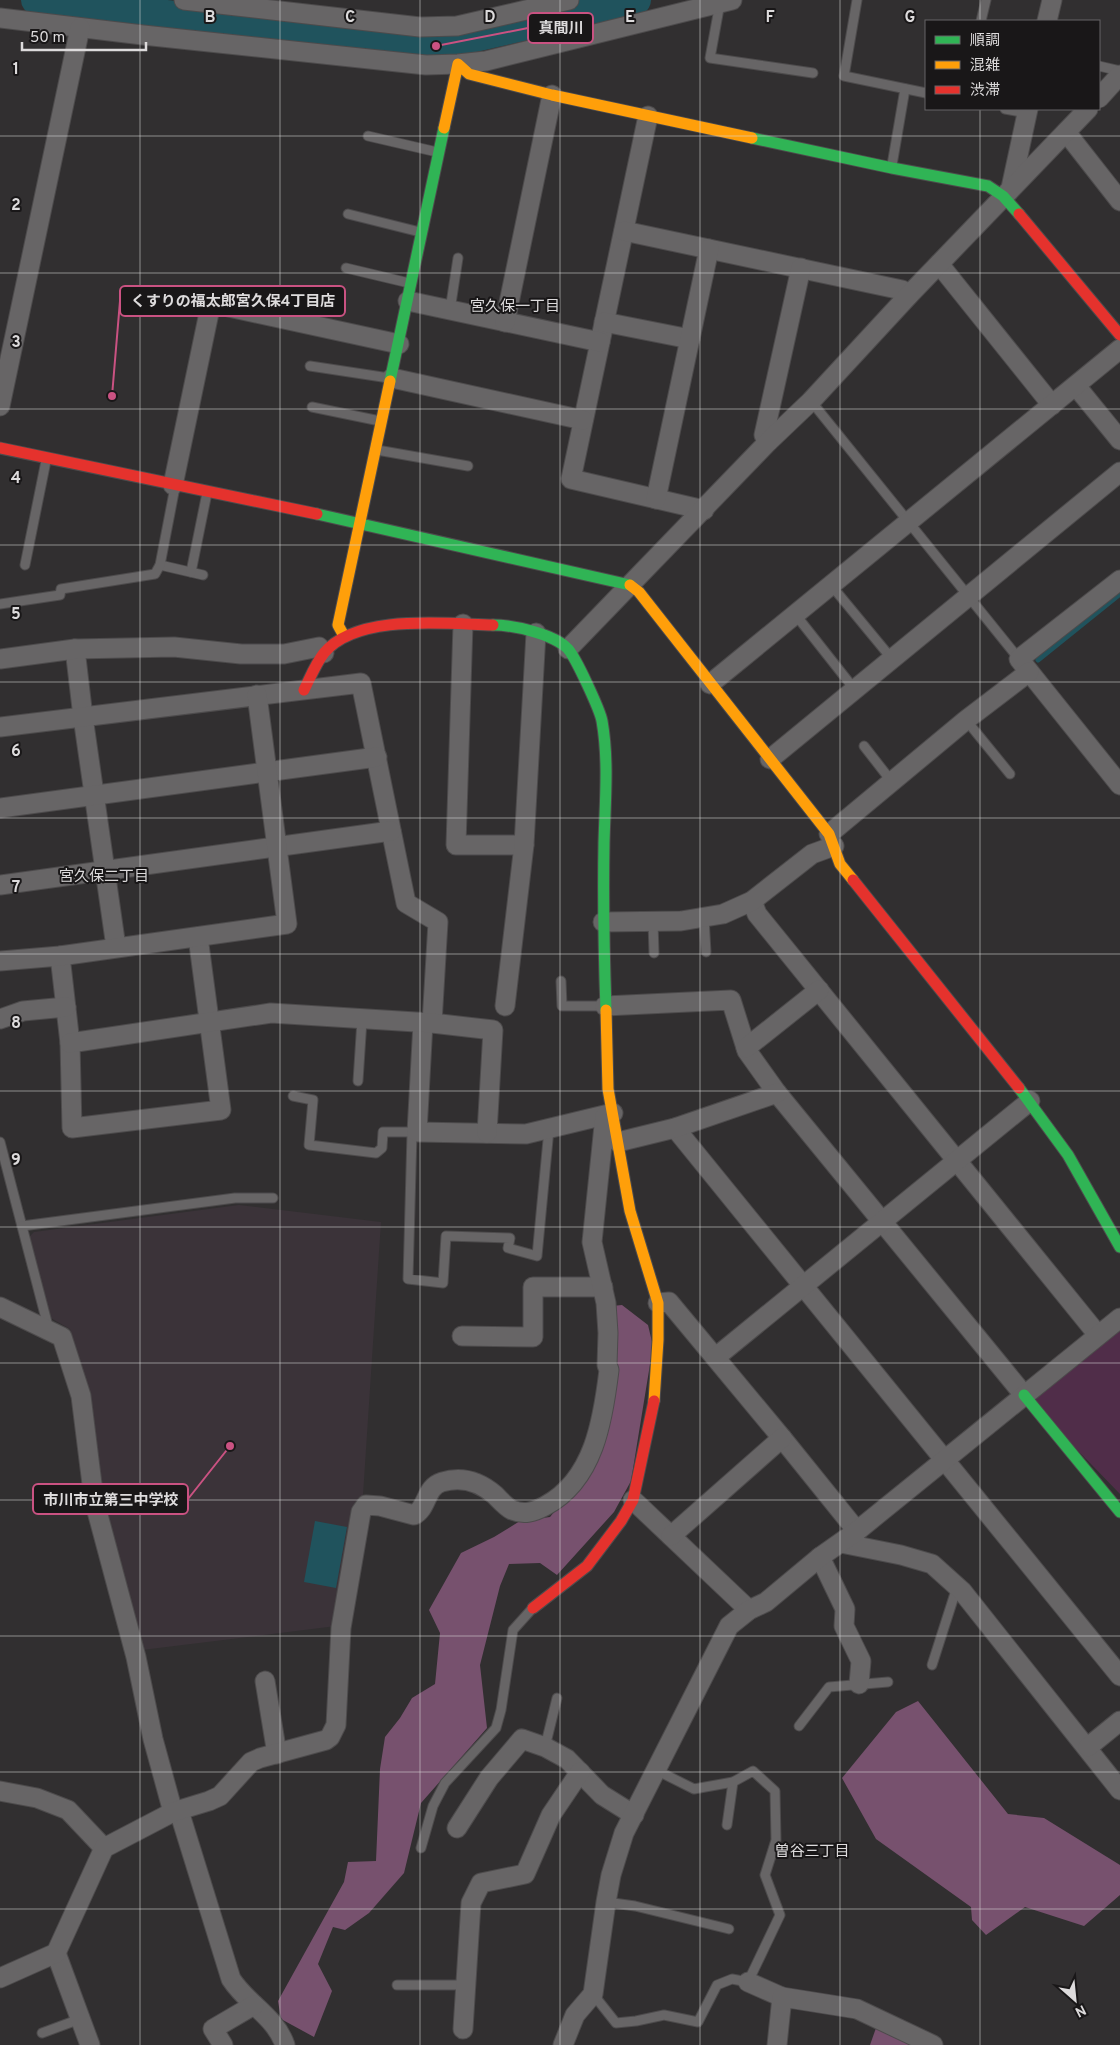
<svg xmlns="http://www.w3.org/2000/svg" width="1120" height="2045" font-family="Overpass,'Noto Sans JP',sans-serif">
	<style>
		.built { fill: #3b3339 }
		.green { fill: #502d49 }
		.forest { fill: #77516e }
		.water { fill: #20535d }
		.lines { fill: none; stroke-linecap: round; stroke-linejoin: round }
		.stream { stroke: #20535d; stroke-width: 5 }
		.river { stroke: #20535d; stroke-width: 30 }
		.lane-casing { stroke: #4d4b4c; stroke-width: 11 }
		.street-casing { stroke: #4d4b4c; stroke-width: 21 }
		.fast-casing { stroke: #4d4b4c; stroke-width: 13 }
		.slow-casing { stroke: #4d4b4c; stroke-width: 13 }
		.jam-casing { stroke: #4d4b4c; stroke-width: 13 }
		.lane { stroke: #676566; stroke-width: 9 }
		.street { stroke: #676566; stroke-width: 19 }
		.fast { stroke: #30b455; stroke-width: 11 }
		.slow { stroke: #ff9f0a; stroke-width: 11 }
		.jam { stroke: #e5322d; stroke-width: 11 }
		.grid { fill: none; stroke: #dddbdc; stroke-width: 1; stroke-opacity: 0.55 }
		.labels { text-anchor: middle; stroke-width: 4; stroke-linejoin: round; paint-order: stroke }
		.neighbourhood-label { font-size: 15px; fill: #dddbdc; stroke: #191718 }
		.grid-label { font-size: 16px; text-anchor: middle; font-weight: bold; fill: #dddbdc; stroke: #191718; stroke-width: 4; stroke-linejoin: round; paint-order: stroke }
		.leader { fill: none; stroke: #ca5282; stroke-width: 2 }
		.callout-dot { fill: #ca5282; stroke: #191718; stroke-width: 2 }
		.callout { fill: #191718; stroke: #ca5282; stroke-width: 2 }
		.callout-label { font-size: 15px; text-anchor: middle; font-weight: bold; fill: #dddbdc }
	</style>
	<rect width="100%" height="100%" fill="#312f30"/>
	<path class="built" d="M239,1205L381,1222L363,1495L355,1508L336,1626L142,1650L104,1511L88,1396L70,1329L49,1317L28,1238L34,1232Z"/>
	<path class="green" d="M1120,1318V1494L1024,1395Z"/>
	<g class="forest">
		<path d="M622,1305L648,1325L653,1346L631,1481L614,1512L557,1575L540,1563L509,1564L500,1586L480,1665L487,1728L421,1803L404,1873L369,1913L345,1930L333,1927L318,1964L332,1991L314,2037L281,2019L278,2001L344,1882L348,1862L376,1861L380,1769L385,1737L400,1718L412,1698L435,1684L440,1633L429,1610L461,1553L494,1537L520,1521L550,1517L594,1464L617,1354L612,1306Z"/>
		<path d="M918,1701L1008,1814L1044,1818L1120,1865V1895L1084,1926L1025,1907L986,1935L972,1920L971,1907L876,1839L842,1778L896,1712Z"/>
		<path d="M876,2028L911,2045H870Z"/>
	</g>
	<path class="water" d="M315,1521L347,1527L336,1588L304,1582Z"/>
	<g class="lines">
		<path class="stream" d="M1038,660L1120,594"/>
		<path class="river" d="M36,0L436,46L636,0"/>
		<defs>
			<g id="lane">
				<path d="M857,0L844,76L926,93"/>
				<path d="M720,3L710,58L813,73"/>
				<path d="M981,21L986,0"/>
				<path d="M1099,66L1120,71"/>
				<path d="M1005,109L1027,113"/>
				<path d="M368,136L437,152"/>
				<path d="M892,165L905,89"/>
				<path d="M348,214L420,232"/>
				<path d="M346,268L409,283"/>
				<path d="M450,310L458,258"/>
				<path d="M310,366L389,378"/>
				<path d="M811,401L1019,659"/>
				<path d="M312,407L380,421"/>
				<path d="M377,450L468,466"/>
				<path d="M25,565L46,461"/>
				<path d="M160,565L203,575"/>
				<path d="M191,572L207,493"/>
				<path d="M831,585L892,659"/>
				<path d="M0,604L60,595L61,589L155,574L160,565L175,487"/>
				<path d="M795,614L855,690"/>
				<path d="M966,720L1010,774"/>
				<path d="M864,746L892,782"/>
				<path d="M704,917L706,952"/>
				<path d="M653,922L654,953"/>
				<path d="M561,981L562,1006H602"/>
				<path d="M358,1081L362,1020"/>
				<path d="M293,1096L313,1100L309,1145L376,1153L382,1148L383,1132H417"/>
				<path d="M412,1133L408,1279L443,1283L446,1236L510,1238L508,1248L537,1256L549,1129"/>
				<path d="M0,1142L49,1330"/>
				<path d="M22,1226L235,1198H273"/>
				<path d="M932,1665L957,1587"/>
				<path d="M799,1726L829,1687L888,1682"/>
				<path d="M545,1747L557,1698"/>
				<path d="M727,1825L733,1782"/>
				<path d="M421,1848L433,1806L445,1783L496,1728L501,1710L513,1630L531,1610"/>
				<path d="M606,1902L635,1906L729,1929"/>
				<path d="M397,1985H466"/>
				<path d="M593,1994L616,2023L636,2021L664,2015L698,2022L717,1985L732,1979L748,1982L780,1915L765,1875L776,1840L775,1791L753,1771L733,1782L694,1789L656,1770"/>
				<path d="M42,2033L80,2019"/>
			</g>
			<g id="street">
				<path d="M184,0L420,27L457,26L569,0"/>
				<path d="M0,18L143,35L426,65L458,64L486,61L732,0"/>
				<path d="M1047,21L1052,0"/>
				<path d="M1099,98L1120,75"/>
				<path d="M648,116L571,479L704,510"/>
				<path d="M1066,132L1120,201"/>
				<path d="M1011,188L1028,109"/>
				<path d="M624,231L902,290L909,295"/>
				<path d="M939,264L1052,405"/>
				<path d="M408,301L600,342"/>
				<path d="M505,322L552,95"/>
				<path d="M604,322L690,339"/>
				<path d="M392,378L583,420"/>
				<path d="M1076,386L1120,440"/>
				<path d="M0,406L80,28"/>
				<path d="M768,442L764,435L801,268"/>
				<path d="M173,485L210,308L215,304L399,344"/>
				<path d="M656,499L709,249"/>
				<path d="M1120,580L1019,659L1120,785"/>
				<path d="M463,624L456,845H524"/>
				<path d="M75,649L83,717L116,947"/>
				<path d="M568,649L768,442L811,401L909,295L1088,109"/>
				<path d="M0,659L75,649L174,647L241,654H284L319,647L324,653"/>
				<path d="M710,684L1120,349"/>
				<path d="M0,727L361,683L406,903L438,922L432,1023"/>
				<path d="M770,759L1120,472"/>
				<path d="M0,808L377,757"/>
				<path d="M829,834L966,720L1029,672"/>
				<path d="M0,885L391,831"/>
				<path d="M752,901L757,914L1098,1335"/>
				<path d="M603,922L681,921L723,914L752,901L812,854L834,846"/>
				<path d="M60,956L70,1043L72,1128L221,1110L198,937"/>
				<path d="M0,961L60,956L287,924L257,695"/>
				<path d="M505,1006L524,845L536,633"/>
				<path d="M605,1006L731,1000L747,1051L777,1093L1024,1395"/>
				<path d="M0,1019L23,1011L66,1007"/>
				<path d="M423,1023L417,1132L526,1134L613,1113"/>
				<path d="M70,1043L271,1013L432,1023L493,1030L487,1133"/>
				<path d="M746,1048L819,990"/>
				<path d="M675,1128L1120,1676"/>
				<path d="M618,1142L675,1128L777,1093"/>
				<path d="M658,1303L669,1302L782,1438L857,1531"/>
				<path d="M0,1307L62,1337L81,1396L94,1500L136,1657L153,1739L173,1812"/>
				<path d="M462,1336L533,1337V1287H603"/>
				<path d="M716,1357L1030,1101"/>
				<path d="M633,1500L749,1610"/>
				<path d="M671,1536L782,1438"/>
				<path d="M841,1543L901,1555L932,1564L962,1591L1120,1790"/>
				<path d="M820,1557L845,1609L844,1626L861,1661L859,1684"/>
				<path d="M265,1681L277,1754"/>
				<path d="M1088,1747L1120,1721"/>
				<path d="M0,1791L37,1798L68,1810L104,1848"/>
				<path d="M179,1811L231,1979C247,2004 275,2016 285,2045"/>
				<path d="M457,1828L489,1778L522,1739L545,1747L567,1759L602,1795L634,1815"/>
				<path d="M56,1953L90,2045"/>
				<path d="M0,1978L56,1953L104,1848L173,1812L209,1801L220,1796L251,1762L260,1758L326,1740L330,1737L336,1725L341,1628L361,1512L366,1505L380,1506L414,1515C428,1508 425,1487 442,1482C462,1476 480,1482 495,1495C500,1500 506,1507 512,1510C524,1515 534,1512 545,1506C594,1480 603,1420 609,1370L607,1365L608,1333L606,1303L592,1242L605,1116"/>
				<path d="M748,1982L782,1997"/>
				<path d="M463,2029L471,1903L481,1883L525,1874L551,1815L580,1772"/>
				<path d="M223,2045L213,2029L254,2005"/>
				<path d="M563,2045L575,2015L593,1994L606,1902L611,1875L624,1833L729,1626L749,1610L766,1602L820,1557L857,1531L1120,1318"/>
				<path d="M777,2045L782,1997L857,2009L933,2045"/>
			</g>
			<g id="fast">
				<path d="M752,138L892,168L988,186L1003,196L1019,214"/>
				<path d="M390,381L444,128"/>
				<path d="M317,514L630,585"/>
				<path d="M493,625C513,625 554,634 568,649C576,658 600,710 602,721C609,761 605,803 604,843C603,899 604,954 606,1010"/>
				<path d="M1019,1088L1068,1155L1120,1247"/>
				<path d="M1024,1395L1120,1512"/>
			</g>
			<g id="slow">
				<path d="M444,128L458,64L469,74L552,95L752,138"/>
				<path d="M630,585L639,592L829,834L840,864L853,880"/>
				<path d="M344,636L338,625L390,381"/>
				<path d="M606,1010L608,1089L630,1211L658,1303V1340L654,1401"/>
			</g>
			<g id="jam">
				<path d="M1019,214L1120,335"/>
				<path d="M0,448L317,514"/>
				<path d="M304,690C310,678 316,663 324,653C357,613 446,624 493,625"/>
				<path d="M853,880L1019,1088"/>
				<path d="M533,1608L587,1566L621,1521L633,1500L654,1401"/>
			</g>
		</defs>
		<use href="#lane" class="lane-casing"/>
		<use href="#street" class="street-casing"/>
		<use href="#fast" class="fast-casing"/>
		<use href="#slow" class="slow-casing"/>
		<use href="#jam" class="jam-casing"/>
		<use href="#lane" class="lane"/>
		<use href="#street" class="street"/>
		<use href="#fast" class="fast"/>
		<use href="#slow" class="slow"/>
		<use href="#jam" class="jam"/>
	</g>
	<path class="grid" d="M140,0V2045M280,0V2045M420,0V2045M560,0V2045M700,0V2045M840,0V2045M980,0V21M980,109V2045M0,136H1120M0,273H1120M0,409H1120M0,545H1120M0,682H1120M0,818H1120M0,954H1120M0,1091H1120M0,1227H1120M0,1363H1120M0,1500H1120M0,1636H1120M0,1772H1120M0,1909H1120"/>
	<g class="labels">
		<g class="neighbourhood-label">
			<text x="515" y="311">宮久保一丁目</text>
			<text x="104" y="881">宮久保二丁目</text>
			<text x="812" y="1856">曽谷三丁目</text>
		</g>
	</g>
	<g class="grid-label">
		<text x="210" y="22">B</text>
		<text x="350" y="22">C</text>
		<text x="490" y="22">D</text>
		<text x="630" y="22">E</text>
		<text x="770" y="22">F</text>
		<text x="910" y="22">G</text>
		<text x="16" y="74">1</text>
		<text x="16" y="210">2</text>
		<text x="16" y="347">3</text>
		<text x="16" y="483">4</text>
		<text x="16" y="619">5</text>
		<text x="16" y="756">6</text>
		<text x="16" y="892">7</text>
		<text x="16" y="1028">8</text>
		<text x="16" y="1165">9</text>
	</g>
	<path class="leader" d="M436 46L528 28M112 396L120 301M230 1446L188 1499"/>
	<g class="callout-dot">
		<circle cx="436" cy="46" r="5"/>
		<circle cx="112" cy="396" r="5"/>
		<circle cx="230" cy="1446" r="5"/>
	</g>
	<g class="callout">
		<rect x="528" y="13" width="65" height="30" rx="5"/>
		<rect x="120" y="286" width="225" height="30" rx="5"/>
		<rect x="33" y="1484" width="155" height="30" rx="5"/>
	</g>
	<g class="callout-label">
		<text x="561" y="33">真間川</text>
		<text x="233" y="306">くすりの福太郎宮久保4丁目店</text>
		<text x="111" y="1505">市川市立第三中学校</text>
	</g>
	<rect x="925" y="20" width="175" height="90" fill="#191718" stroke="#676566"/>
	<rect x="935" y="36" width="25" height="8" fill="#30b455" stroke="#676566"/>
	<text x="970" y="45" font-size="15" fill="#dddbdc">順調</text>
	<rect x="935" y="61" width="25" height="8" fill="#ff9f0a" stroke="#676566"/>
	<text x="970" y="70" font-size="15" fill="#dddbdc">混雑</text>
	<rect x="935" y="86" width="25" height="8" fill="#e5322d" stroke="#676566"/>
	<text x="970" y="95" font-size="15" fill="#dddbdc">渋滞</text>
	<g transform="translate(1075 2000) rotate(153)" stroke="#191718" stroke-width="4" paint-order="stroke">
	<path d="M0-4L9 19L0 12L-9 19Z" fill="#dddbdc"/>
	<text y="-8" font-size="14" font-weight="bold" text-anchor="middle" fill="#dddbdc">N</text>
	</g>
	<path d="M22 42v8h124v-8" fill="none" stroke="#dddbdc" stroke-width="2.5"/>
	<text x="30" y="42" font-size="15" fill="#dddbdc" stroke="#191718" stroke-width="4" paint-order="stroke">50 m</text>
</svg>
